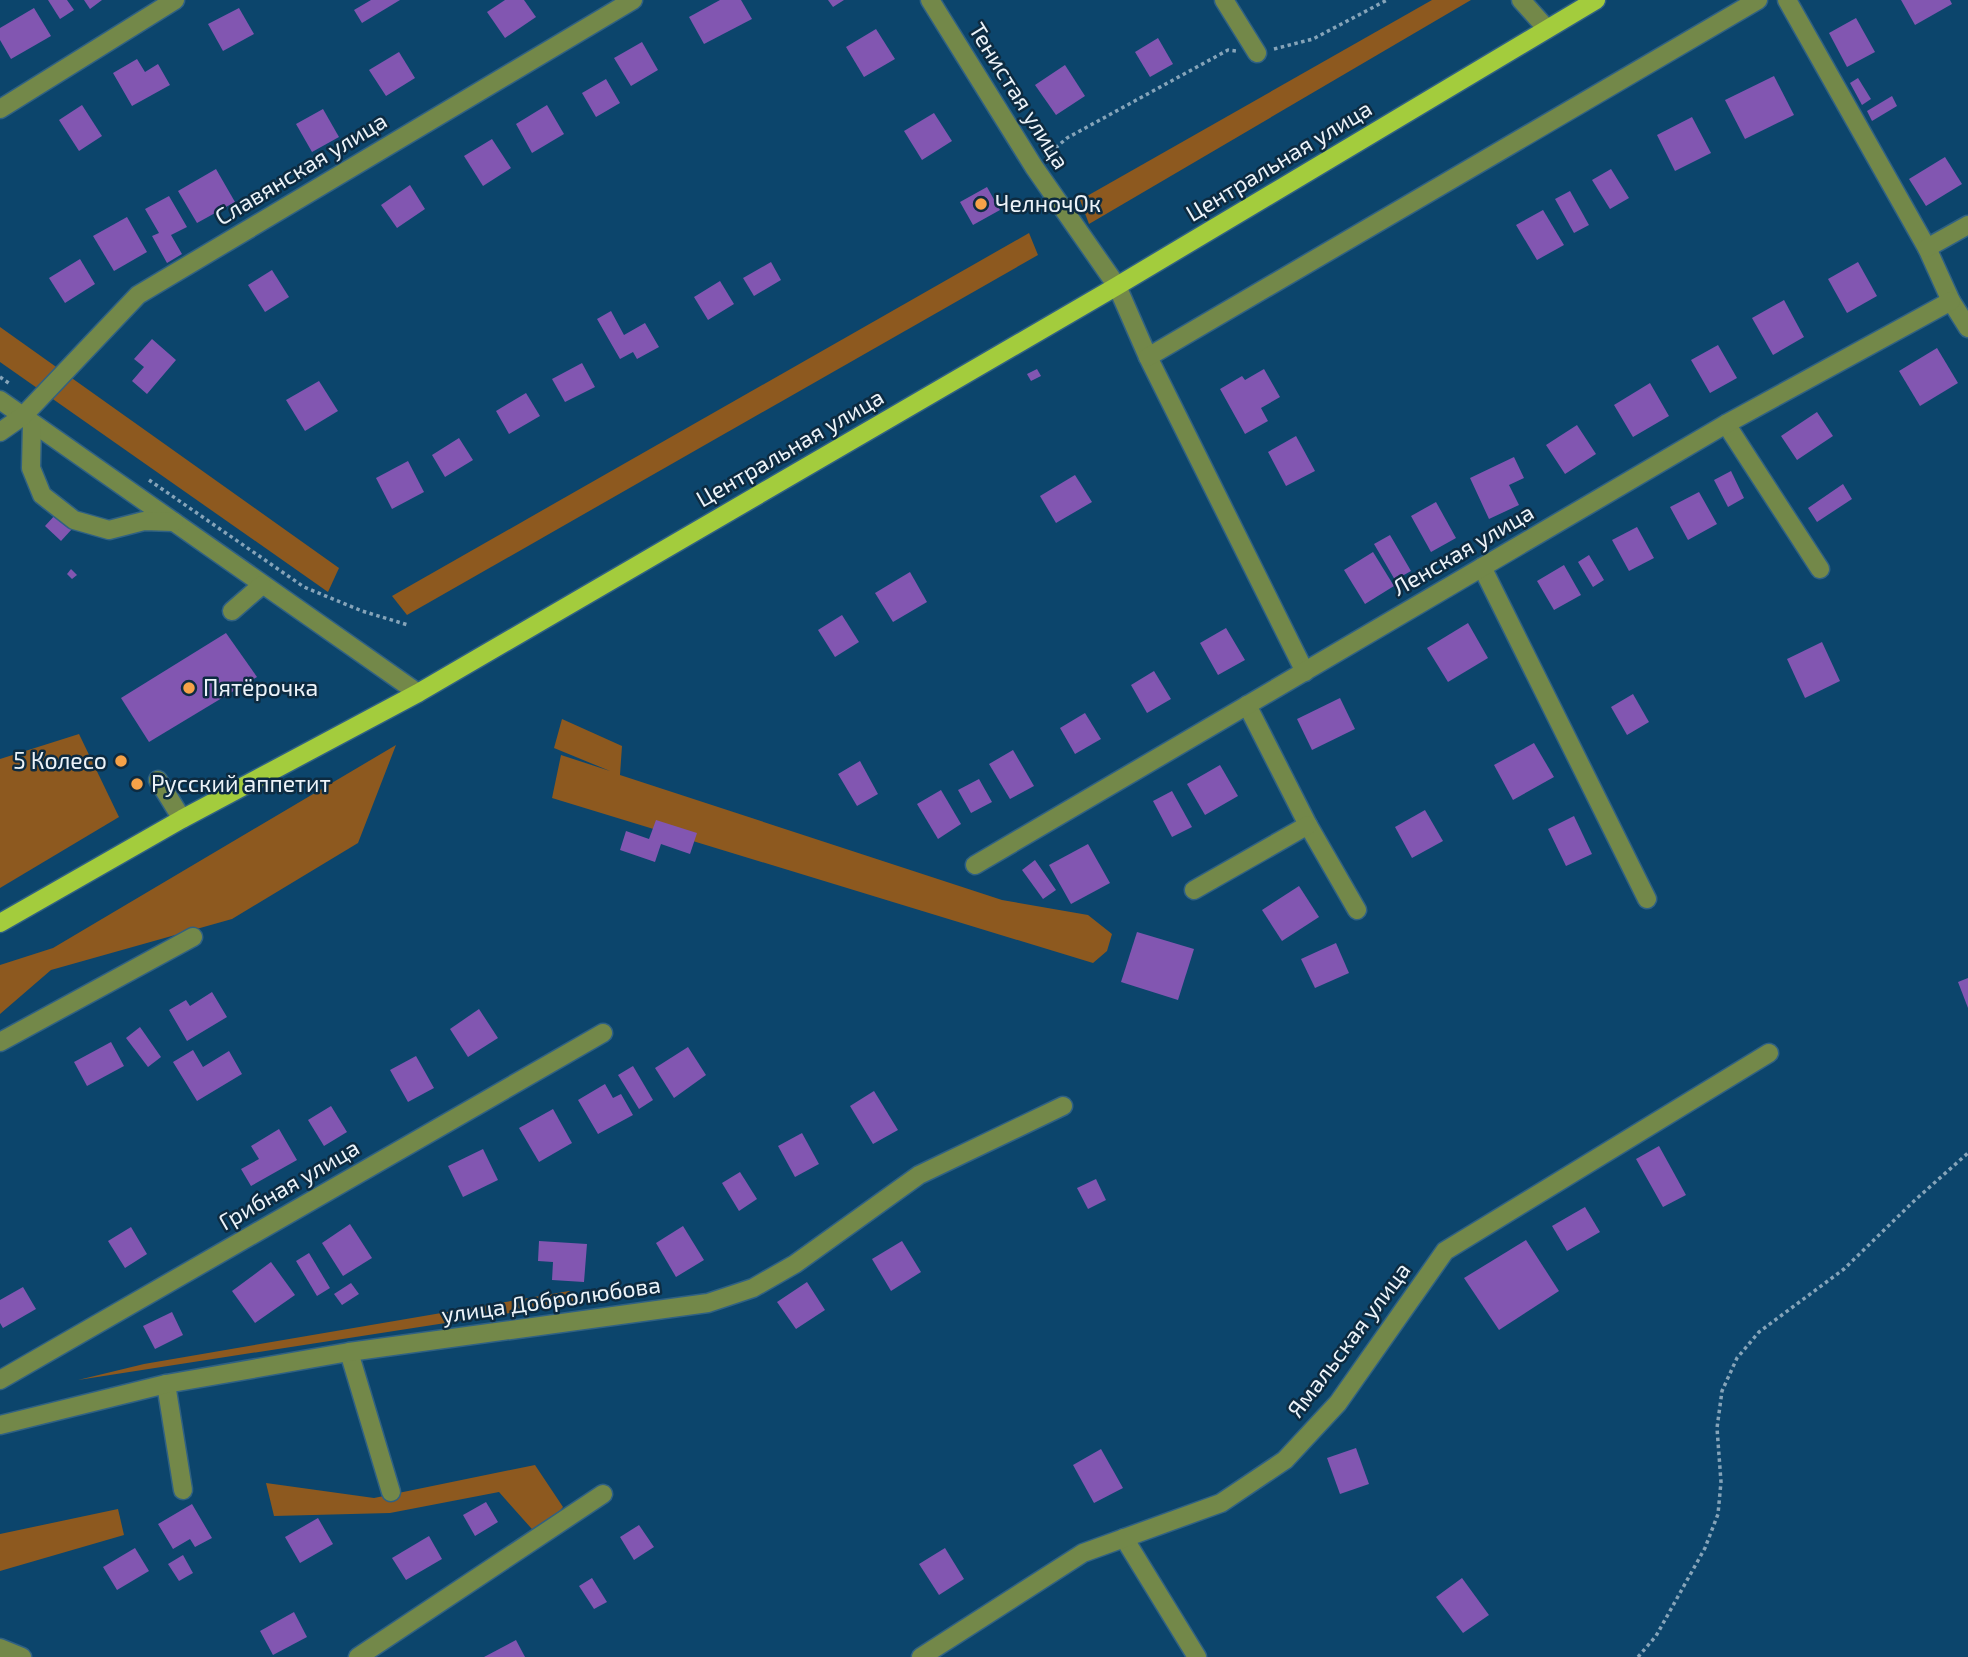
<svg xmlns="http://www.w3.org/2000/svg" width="1968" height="1657" font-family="'Exo 2',sans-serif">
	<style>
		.green { fill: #8d591f }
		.building { fill: #8256b1 }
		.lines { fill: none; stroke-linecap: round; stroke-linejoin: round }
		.minor-casing { stroke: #306183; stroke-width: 21 }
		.major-casing { stroke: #306183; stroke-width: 21 }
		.path { stroke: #86a4b9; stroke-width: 3.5; stroke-dasharray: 3.5 3.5; stroke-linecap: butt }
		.minor { stroke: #738849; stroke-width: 18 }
		.major { stroke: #a3cc3d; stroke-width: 18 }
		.poi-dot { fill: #f6a248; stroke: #0d2b41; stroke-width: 2.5 }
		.labels { text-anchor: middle; stroke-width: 5; stroke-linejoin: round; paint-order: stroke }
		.street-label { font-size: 23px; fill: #ecf3f9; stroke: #0d2b41 }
		.poi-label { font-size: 23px; fill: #ecf3f9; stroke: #0d2b41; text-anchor: start }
	</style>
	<rect width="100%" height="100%" fill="#0c456c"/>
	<g class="green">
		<path d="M1432,0H1471L1089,224L1080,200Z"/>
		<path d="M1029,233L1038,255L407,615L392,596Z"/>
		<path d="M0,327L339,568L328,592L0,362Z"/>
		<path d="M562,719L622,746L620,775L1002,900L1088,915L1112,934L1107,951L1093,963L552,798L561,755L610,771L554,748Z"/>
		<path d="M79,734L119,817L0,888V759Z"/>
		<path d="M396,745L358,843L232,919L51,970L0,1014V965L53,948Z"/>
		<path d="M569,1291L587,1301L78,1380L144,1364Z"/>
		<path d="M535,1465L563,1507L539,1537L499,1492L390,1513L274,1516L266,1483L374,1498Z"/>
		<path d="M118,1509L124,1535L0,1571V1534Z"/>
	</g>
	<g class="building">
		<path d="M48,0H67L74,10L60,19Z"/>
		<path d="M84,0H102L90,9Z"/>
		<path d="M371,0H400L362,23L354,10Z"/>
		<path d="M505,0H524L536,17L505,38L487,12Z"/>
		<path d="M720,0H741L752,19L704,44L689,17Z"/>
		<path d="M828,0H844L833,7Z"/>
		<path d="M1901,0H1950L1952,4L1915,25Z"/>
		<path d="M34,8L51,36L11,59L0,40V28Z"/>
		<path d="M239,8L254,34L223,51L208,24Z"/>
		<path d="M1856,18L1875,52L1847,67L1829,33Z"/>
		<path d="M876,29L895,59L864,77L846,47Z"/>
		<path d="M1158,38L1173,64L1150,77L1135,52Z"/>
		<path d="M642,42L658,70L631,86L614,58Z"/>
		<path d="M399,52L415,78L386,96L369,70Z"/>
		<path d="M137,59L145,72L158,64L170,85L132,106L113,73Z"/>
		<path d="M1065,65L1085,96L1056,115L1035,85Z"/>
		<path d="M1774,76L1794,115L1745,139L1725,100Z"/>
		<path d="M1858,78L1871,99L1862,105L1850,83Z"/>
		<path d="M606,79L620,103L596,117L582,93Z"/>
		<path d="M1892,96L1897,106L1872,121L1867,111Z"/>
		<path d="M82,105L102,136L79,151L59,120Z"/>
		<path d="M547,105L564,134L532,153L516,124Z"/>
		<path d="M323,109L339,137L312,152L296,124Z"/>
		<path d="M934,113L952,141L922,160L904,131Z"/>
		<path d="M1692,117L1711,153L1675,171L1657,135Z"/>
		<path d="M492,139L511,168L483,186L464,156Z"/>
		<path d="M1945,157L1962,184L1926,206L1909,179Z"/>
		<path d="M216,169L235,202L197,223L178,191Z"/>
		<path d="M1611,169L1629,198L1610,209L1592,180Z"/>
		<path d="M410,185L425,209L397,228L381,205Z"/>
		<path d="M987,187L1000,210L973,225L960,202Z"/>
		<path d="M1570,191L1589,225L1574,233L1555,199Z"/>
		<path d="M169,196L187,227L171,235L182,254L167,263L152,236L159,233L145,209Z"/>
		<path d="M1543,210L1564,245L1537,260L1516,225Z"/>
		<path d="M127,217L147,252L114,271L93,236Z"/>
		<path d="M80,259L95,284L65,303L49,278Z"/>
		<path d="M771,262L781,280L754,296L743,278Z"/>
		<path d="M1858,262L1877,296L1847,313L1828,279Z"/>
		<path d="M272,270L289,297L265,312L248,285Z"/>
		<path d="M720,281L734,304L708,320L694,297Z"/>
		<path d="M1784,300L1804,337L1773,355L1752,318Z"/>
		<path d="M611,311L624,335L645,323L659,347L637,359L633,352L620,359L597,319Z"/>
		<path d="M152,339L176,360L147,394L132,381L144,367L134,359Z"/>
		<path d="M1718,345L1737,378L1710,393L1691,360Z"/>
		<path d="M1937,348L1958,383L1920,406L1899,371Z"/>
		<path d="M582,363L595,387L565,402L552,379Z"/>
		<path d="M1037,369L1041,376L1031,381L1027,374Z"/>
		<path d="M1264,369L1280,397L1261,408L1268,421L1245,434L1220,389L1242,376L1245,380Z"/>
		<path d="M319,381L338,411L305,431L286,400Z"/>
		<path d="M1650,383L1669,416L1633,437L1614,405Z"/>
		<path d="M526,393L540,416L509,434L496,411Z"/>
		<path d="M1817,412L1833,436L1797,460L1781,436Z"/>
		<path d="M1577,425L1596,454L1565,474L1546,445Z"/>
		<path d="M1296,436L1315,471L1286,486L1268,452Z"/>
		<path d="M459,438L473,460L445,477L432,455Z"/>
		<path d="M1514,457L1524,478L1509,485L1519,505L1489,519L1470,478Z"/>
		<path d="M408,461L424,492L392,509L376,478Z"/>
		<path d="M1731,471L1744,498L1728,507L1714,480Z"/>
		<path d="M1075,475L1092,502L1056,523L1040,496Z"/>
		<path d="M1843,484L1852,499L1817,522L1808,508Z"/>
		<path d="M1699,492L1717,524L1688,540L1670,507Z"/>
		<path d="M1436,502L1456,538L1431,552L1411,516Z"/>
		<path d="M56,514L72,529L61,541L45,526Z"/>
		<path d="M1637,527L1654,558L1629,571L1612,540Z"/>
		<path d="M1390,535L1411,571L1395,580L1374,544Z"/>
		<path d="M1373,552L1394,586L1365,604L1344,570Z"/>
		<path d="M1589,555L1604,580L1593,587L1578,562Z"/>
		<path d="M1564,565L1581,595L1554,610L1537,581Z"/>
		<path d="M71,569L77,575L72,579L67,574Z"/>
		<path d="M910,572L927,602L893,622L875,593Z"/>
		<path d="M842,615L859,642L835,657L818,630Z"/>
		<path d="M1468,623L1488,658L1448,682L1427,648Z"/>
		<path d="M1226,628L1245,660L1218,675L1200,643Z"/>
		<path d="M226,633L257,677L149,742L121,698Z"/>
		<path d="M1822,642L1840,681L1805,698L1787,659Z"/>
		<path d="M1154,671L1171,699L1147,713L1131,685Z"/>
		<path d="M1633,694L1649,722L1627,735L1611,707Z"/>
		<path d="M1340,698L1355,729L1312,750L1297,719Z"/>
		<path d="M1085,713L1101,739L1075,754L1060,728Z"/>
		<path d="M1534,743L1554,777L1513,800L1494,765Z"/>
		<path d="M1013,750L1034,786L1010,799L989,764Z"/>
		<path d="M860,761L878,794L857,806L838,774Z"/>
		<path d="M1220,765L1238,796L1205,815L1187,784Z"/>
		<path d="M979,779L992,802L971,813L958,790Z"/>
		<path d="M941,790L961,824L938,839L917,804Z"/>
		<path d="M1172,791L1192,827L1172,837L1153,801Z"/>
		<path d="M1425,810L1443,841L1412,858L1395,827Z"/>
		<path d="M1574,816L1592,854L1566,866L1548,829Z"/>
		<path d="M656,820L697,833L690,854L661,844L655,862L620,850L626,831L649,839Z"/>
		<path d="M1088,844L1110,883L1071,904L1049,865Z"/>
		<path d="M1035,860L1056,890L1043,899L1022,870Z"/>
		<path d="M1299,886L1319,917L1282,941L1262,910Z"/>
		<path d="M1137,932L1194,949L1178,1000L1121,982Z"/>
		<path d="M1336,943L1349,973L1315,988L1301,959Z"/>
		<path d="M1968,978V1008L1958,982Z"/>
		<path d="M212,992L227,1017L187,1041L169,1010L186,1000L190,1006Z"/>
		<path d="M479,1009L498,1038L468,1057L450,1029Z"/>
		<path d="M140,1027L161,1057L148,1067L126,1038Z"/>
		<path d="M111,1042L124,1066L87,1086L74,1062Z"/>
		<path d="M688,1047L706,1075L674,1098L655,1068Z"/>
		<path d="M193,1050L203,1067L229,1051L242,1074L197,1101L173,1062Z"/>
		<path d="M416,1056L434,1088L408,1102L390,1070Z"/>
		<path d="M633,1066L653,1100L639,1109L618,1075Z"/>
		<path d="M605,1084L613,1098L621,1094L633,1115L598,1134L578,1100Z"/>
		<path d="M874,1091L898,1130L873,1144L850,1106Z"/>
		<path d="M331,1106L347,1132L324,1146L308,1120Z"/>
		<path d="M553,1109L572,1143L539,1162L519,1128Z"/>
		<path d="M279,1129L297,1160L251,1186L241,1169L259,1159L251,1146Z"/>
		<path d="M802,1133L819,1164L795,1177L778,1146Z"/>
		<path d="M1659,1146L1686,1195L1663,1207L1636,1159Z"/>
		<path d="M483,1149L498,1180L463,1197L448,1166Z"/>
		<path d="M740,1172L757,1199L739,1211L722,1183Z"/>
		<path d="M1096,1179L1106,1200L1088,1209L1077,1188Z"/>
		<path d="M1585,1207L1600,1232L1567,1251L1552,1226Z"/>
		<path d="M350,1224L372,1258L343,1276L322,1243Z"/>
		<path d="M683,1226L704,1260L676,1277L656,1243Z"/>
		<path d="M131,1227L147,1254L125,1268L108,1241Z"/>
		<path d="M1526,1240L1559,1291L1499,1330L1464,1278Z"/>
		<path d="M539,1241L587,1244L584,1282L552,1280L553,1262L538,1261Z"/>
		<path d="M902,1241L921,1272L891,1291L872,1259Z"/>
		<path d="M309,1253L330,1288L317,1296L296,1261Z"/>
		<path d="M271,1262L295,1295L255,1323L232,1291Z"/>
		<path d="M807,1282L825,1310L796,1329L777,1302Z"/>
		<path d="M351,1283L359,1294L342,1305L334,1294Z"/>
		<path d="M23,1287L36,1309L3,1328L0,1323V1300Z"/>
		<path d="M172,1312L183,1335L155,1349L143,1326Z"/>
		<path d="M1356,1448L1369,1484L1340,1494L1327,1458Z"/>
		<path d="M1101,1449L1123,1488L1094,1503L1073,1465Z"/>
		<path d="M486,1502L498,1522L475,1536L463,1515Z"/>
		<path d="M192,1504L212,1538L195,1547L190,1539L173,1549L158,1524Z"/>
		<path d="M318,1518L333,1544L300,1563L285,1537Z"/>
		<path d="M639,1525L654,1547L634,1560L620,1537Z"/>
		<path d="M429,1536L442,1559L406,1580L392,1558Z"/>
		<path d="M135,1548L149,1571L117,1590L103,1567Z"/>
		<path d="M945,1548L964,1579L939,1595L919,1564Z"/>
		<path d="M183,1555L193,1573L179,1581L168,1564Z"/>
		<path d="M592,1578L607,1602L594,1609L579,1586Z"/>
		<path d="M1462,1578L1489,1615L1463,1633L1436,1597Z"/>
		<path d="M294,1612L307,1637L273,1655L260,1631Z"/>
		<path d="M516,1640L525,1657H484Z"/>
	</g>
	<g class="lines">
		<defs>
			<g id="minor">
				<path d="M930,0L1034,167L1117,286L1148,357L1305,672"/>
				<path d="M1224,0L1257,53"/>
				<path d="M1521,0L1547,29"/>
				<path d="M1787,0L1927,248L1951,301L1968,328"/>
				<path d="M0,109L175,0"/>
				<path d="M1927,248L1968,225"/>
				<path d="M1148,357L1758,0"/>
				<path d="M0,400L418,693"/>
				<path d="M32,423L31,468L42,495L74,520L109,530L144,521L174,522"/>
				<path d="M1726,424L1820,569"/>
				<path d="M0,432L23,416L138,295L633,0"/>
				<path d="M1482,567L1647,899"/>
				<path d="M232,611L262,585"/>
				<path d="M1247,705L1308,825L1357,910"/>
				<path d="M158,780L182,819"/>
				<path d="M975,865L1726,424L1951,301"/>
				<path d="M1194,890L1308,825"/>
				<path d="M0,1042L193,937"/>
				<path d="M349,1352L391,1492"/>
				<path d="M0,1380L603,1033"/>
				<path d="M166,1384L183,1490"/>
				<path d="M0,1425L166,1384L349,1352L708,1303L753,1288L795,1264L919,1175L1063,1106"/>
				<path d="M1124,1538L1197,1657"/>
				<path d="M0,1648L22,1657"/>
				<path d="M358,1657L603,1494"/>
				<path d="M921,1657L1083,1553L1221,1503L1285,1460L1338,1403L1445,1251L1769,1053"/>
			</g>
			<path id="major" d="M0,923L182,819L418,693L1117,286L1596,0"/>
		</defs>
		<use href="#minor" class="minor-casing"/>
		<use href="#major" class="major-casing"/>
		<g class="path">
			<path d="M1274,49L1313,39L1387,0"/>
			<path d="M1045,157L1067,138L1228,50L1236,51"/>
			<path d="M0,377L10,384"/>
			<path d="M149,480L304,587L362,611L408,625"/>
			<path d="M1638,1657L1656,1636L1705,1548L1718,1514L1721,1482L1717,1428L1722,1391L1737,1358L1759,1332L1844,1269L1914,1201L1968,1153"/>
		</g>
		<use href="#minor" class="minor"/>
		<use href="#major" class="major"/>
	</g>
	<g class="poi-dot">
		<circle cx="981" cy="204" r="7"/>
		<circle cx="189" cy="688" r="7"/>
		<circle cx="121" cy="761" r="7"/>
		<circle cx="137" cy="784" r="7"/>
	</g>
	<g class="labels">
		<g class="street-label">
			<text transform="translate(1019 96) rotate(58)" y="8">Тенистая улица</text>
			<text transform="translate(1279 161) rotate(-31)" y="8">Центральная улица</text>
			<text transform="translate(301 169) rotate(-31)" y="8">Славянская улица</text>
			<text transform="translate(790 448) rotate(-30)" y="8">Центральная улица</text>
			<text transform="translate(1463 550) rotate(-30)" y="8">Ленская улица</text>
			<text transform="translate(289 1185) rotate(-30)" y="8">Грибная улица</text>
			<text transform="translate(551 1300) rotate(-8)" y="8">улица Добролюбова</text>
			<text transform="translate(1349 1340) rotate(-53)" y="8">Ямальская улица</text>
		</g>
		<g class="poi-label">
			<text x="995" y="212">ЧелночОк</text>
			<text x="203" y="696">Пятёрочка</text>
			<text x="107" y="769" text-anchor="end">5 Колесо</text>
			<text x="151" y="792">Русский аппетит</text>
		</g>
	</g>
</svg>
